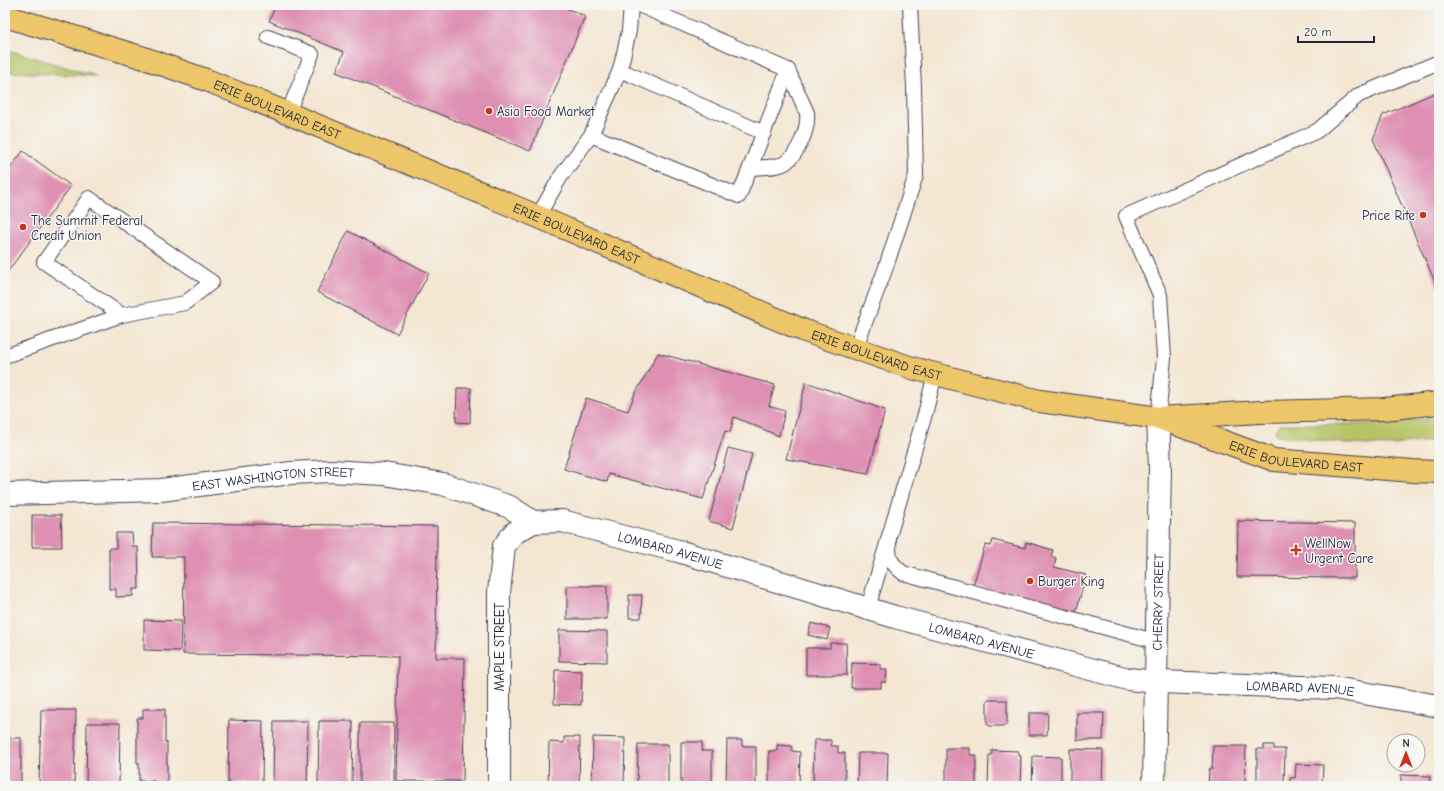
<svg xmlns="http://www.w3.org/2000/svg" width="1444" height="791" font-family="'Comic Neue',sans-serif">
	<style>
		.green { fill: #b6c366; stroke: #6c7250 }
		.building { fill: #de8fb2 }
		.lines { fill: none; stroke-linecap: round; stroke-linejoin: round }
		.service-casing { stroke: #423f52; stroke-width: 16 }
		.minor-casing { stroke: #423f52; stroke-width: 24 }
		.primary-casing { stroke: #423f52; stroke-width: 24 }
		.service { stroke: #fff; stroke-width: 14 }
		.minor { stroke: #fff; stroke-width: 22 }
		.primary { stroke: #ecc669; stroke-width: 22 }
		.poi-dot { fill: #c8321e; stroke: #f6f6f2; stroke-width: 1.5 }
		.labels { text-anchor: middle; stroke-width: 3; stroke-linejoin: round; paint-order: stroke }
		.street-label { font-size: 13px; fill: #22223b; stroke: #f6f6f2 }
		.poi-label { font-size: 13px; fill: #22223b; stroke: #f6f6f2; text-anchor: start }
	</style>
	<rect width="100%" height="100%" fill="#f6f6f2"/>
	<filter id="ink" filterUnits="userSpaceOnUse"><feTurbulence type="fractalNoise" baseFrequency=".025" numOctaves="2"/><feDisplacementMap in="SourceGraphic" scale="8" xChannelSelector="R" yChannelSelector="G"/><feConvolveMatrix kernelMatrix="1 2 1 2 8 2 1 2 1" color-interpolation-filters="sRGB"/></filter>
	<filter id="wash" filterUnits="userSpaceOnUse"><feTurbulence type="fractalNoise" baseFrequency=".012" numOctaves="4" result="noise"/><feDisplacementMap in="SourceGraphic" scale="16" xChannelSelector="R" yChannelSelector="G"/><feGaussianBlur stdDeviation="0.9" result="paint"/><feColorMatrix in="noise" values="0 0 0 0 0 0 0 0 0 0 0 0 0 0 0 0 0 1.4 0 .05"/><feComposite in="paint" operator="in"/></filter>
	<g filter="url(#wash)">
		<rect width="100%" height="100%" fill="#f4e6d2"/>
		<g class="green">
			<path d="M5,49L96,76L5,72Z"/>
			<path d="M1439,418V440L1386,446L1350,444L1277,435L1275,430L1280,424H1360Z"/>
		</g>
		<g id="blocks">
			<g class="building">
				<path d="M276,5H559L585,16L530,151L336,72L344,52L269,21Z"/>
				<path d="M1439,91V291L1373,139L1383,115Z"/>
				<path d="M23,151L71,186L8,271L5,269V175Z"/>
				<path d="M348,231L429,273L397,334L317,292Z"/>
				<path d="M658,353L775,385L769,406L785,411L779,436L734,417L730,432L725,431L703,499L609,474L607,482L564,469L586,398L628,411L635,394Z"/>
				<path d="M806,382L885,410L868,474L786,459Z"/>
				<path d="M457,388H471L470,423L456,422Z"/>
				<path d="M728,448L752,454L733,528L709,521Z"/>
				<path d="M32,515H61L62,547H32Z"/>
				<path d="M1238,521L1355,523V578L1237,577Z"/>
				<path d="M153,523L437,526L436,658H465L463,781H396L398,656L183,654L184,557H152Z"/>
				<path d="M116,533H132L133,547H138L139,589H133V596L116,597V589H109V548H116Z"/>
				<path d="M993,540L1025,548L1026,542L1053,550L1051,556L1056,558L1054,567L1086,575L1076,612L1065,609V612L973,586L985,545L991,546Z"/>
				<rect x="567" y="586" width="40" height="33"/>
				<path d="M629,595H642L641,618H629Z"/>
				<path d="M144,620L181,621L180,651L144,650Z"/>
				<path d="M811,623L830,628L827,640L808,635Z"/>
				<path d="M559,630L607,631V662L559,661Z"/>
				<path d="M830,643H846L847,675H806V648H830Z"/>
				<path d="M852,663L880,664V669H887L886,682H881V688H851Z"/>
				<path d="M555,670L582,671L581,705L554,704Z"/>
				<path d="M987,700H1007V724L1005,726H990L987,724Z"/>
				<path d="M143,709H165V742H167V786H154V781H139V763H137V718H143Z"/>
				<path d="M41,710H76L74,786H39Z"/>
				<path d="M1029,713H1048L1047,735H1029Z"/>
				<path d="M1077,713H1104L1103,740H1077Z"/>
				<path d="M229,720L263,721L262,783H228Z"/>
				<path d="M274,721H308L307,785L273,784Z"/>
				<path d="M319,721H353L352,786H318Z"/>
				<path d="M87,723H120L119,786H86Z"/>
				<rect x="360" y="723" width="34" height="63"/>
				<path d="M564,737H580L579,786H548L549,742L564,743Z"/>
				<path d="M593,737L625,738L624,786H592Z"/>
				<rect x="5" y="738" width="16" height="48"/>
				<path d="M727,740H742V746H756V786H726Z"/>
				<path d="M814,740H831V746H838V753H845V786H813Z"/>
				<path d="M681,742H702V751H712V786H681Z"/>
				<path d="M638,744H668V786H637Z"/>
				<path d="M777,745L792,746V751L800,752L799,786H769V751H777Z"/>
				<path d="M1264,745H1274V749H1285L1284,786H1257V749H1264Z"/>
				<path d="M1213,746H1246L1245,786H1208L1209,769H1212Z"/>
				<path d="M946,748H970V755H976V786H946Z"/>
				<path d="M1070,749L1103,750L1102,786H1070Z"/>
				<path d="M992,750L1018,751V756H1021L1020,786H988L989,755H992Z"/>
				<path d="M858,753H888L887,786H857Z"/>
				<path d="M1033,756L1061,757V786H1032Z"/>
				<path d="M1296,764L1323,765L1322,786H1290V778H1295Z"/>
				<path d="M1401,775L1430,776V786H1401Z"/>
			</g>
		</g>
	</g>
	<g filter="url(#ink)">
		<use href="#blocks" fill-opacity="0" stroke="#423f52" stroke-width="1"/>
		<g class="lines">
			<defs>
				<g id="service">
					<path d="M268,37L312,54L288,113"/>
					<path d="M620,70L764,133"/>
					<path d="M591,135L739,196L788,70L639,5"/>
					<path d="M750,168C759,167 777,168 785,163C798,154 809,129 807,113L788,70"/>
					<path d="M538,216L561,176L591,135L620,70L629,31L631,5"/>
					<path d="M855,349L885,270L916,175L914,87L910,5"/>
					<path d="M5,356L122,315L185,303L212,282L89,198L44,262L122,315"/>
					<path d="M1158,418L1164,358L1160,295L1126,216L1317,131L1359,95L1439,62"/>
					<path d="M889,538C889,557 888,561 903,573L1158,642"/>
					<path d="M868,608L925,414L935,374"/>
				</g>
				<g id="minor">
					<path id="s1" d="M5,494L161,490L291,473L330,471L384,474L443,484L510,507L533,522"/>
					<path id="s2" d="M499,786V592L504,546L514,533L533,522L562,521L678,551L895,617L1128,679L1157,682L1334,688L1439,706"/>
					<path id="s3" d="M1154,786L1160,468L1158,418"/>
				</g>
				<g id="primary">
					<path id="s4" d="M5,16L144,58L209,81L513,206L805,331L912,368L1040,401L1158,418L1260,412L1384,409L1439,403"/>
					<path id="s5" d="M1167,421L1274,460L1413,471L1439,472"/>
				</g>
			</defs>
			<use href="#service" class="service-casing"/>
			<use href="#minor" class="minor-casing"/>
			<use href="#primary" class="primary-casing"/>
			<use href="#service" class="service"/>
			<use href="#minor" class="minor"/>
			<use href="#primary" class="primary"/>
		</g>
	</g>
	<g class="poi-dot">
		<circle cx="489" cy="111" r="4"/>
		<circle cx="1423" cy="215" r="4"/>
		<circle cx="23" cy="227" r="4"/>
		<path d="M1294 544h4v4h4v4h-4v4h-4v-4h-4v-4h4z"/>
		<circle cx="1030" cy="581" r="4"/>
	</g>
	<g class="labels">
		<g class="street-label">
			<text dy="5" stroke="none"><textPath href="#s4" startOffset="288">ERIE BOULEVARD EAST</textPath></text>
			<text dy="5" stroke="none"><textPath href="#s4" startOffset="612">ERIE BOULEVARD EAST</textPath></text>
			<text dy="5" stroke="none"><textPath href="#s4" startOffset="936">ERIE BOULEVARD EAST</textPath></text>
			<text dy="5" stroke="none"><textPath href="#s5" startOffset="135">ERIE BOULEVARD EAST</textPath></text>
			<text dy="5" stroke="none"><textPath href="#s1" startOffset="269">EAST WASHINGTON STREET</textPath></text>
			<text dy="5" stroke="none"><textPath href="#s2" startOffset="420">LOMBARD AVENUE</textPath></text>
			<text dy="5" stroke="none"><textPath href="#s3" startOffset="184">CHERRY STREET</textPath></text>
			<text dy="5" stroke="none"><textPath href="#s2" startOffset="744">LOMBARD AVENUE</textPath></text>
			<text transform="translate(499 647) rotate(-90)" y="5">MAPLE STREET</text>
			<text dy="5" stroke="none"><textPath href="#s2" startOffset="1068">LOMBARD AVENUE</textPath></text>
		</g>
		<g class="poi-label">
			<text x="497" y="116">Asia Food Market</text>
			<text x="1415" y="220" text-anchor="end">Price Rite</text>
			<text x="31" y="225">The Summit Federal<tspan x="31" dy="15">Credit Union</tspan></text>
			<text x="1305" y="548">WellNow<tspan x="1305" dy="15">Urgent Care</tspan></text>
			<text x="1038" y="586">Burger King</text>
		</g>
	</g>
	<rect width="1444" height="791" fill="none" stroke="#f6f6f2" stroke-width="20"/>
	<g transform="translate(1406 753)"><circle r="19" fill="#f6f6f2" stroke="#a1a1a9"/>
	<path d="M0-3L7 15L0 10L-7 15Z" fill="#c8321e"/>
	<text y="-6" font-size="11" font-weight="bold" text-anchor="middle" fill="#22223b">N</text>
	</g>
	<path d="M1298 36v6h76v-6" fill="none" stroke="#22223b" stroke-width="2"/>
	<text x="1304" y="36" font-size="12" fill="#22223b" stroke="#f6f6f2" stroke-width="3" paint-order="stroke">20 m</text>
</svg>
